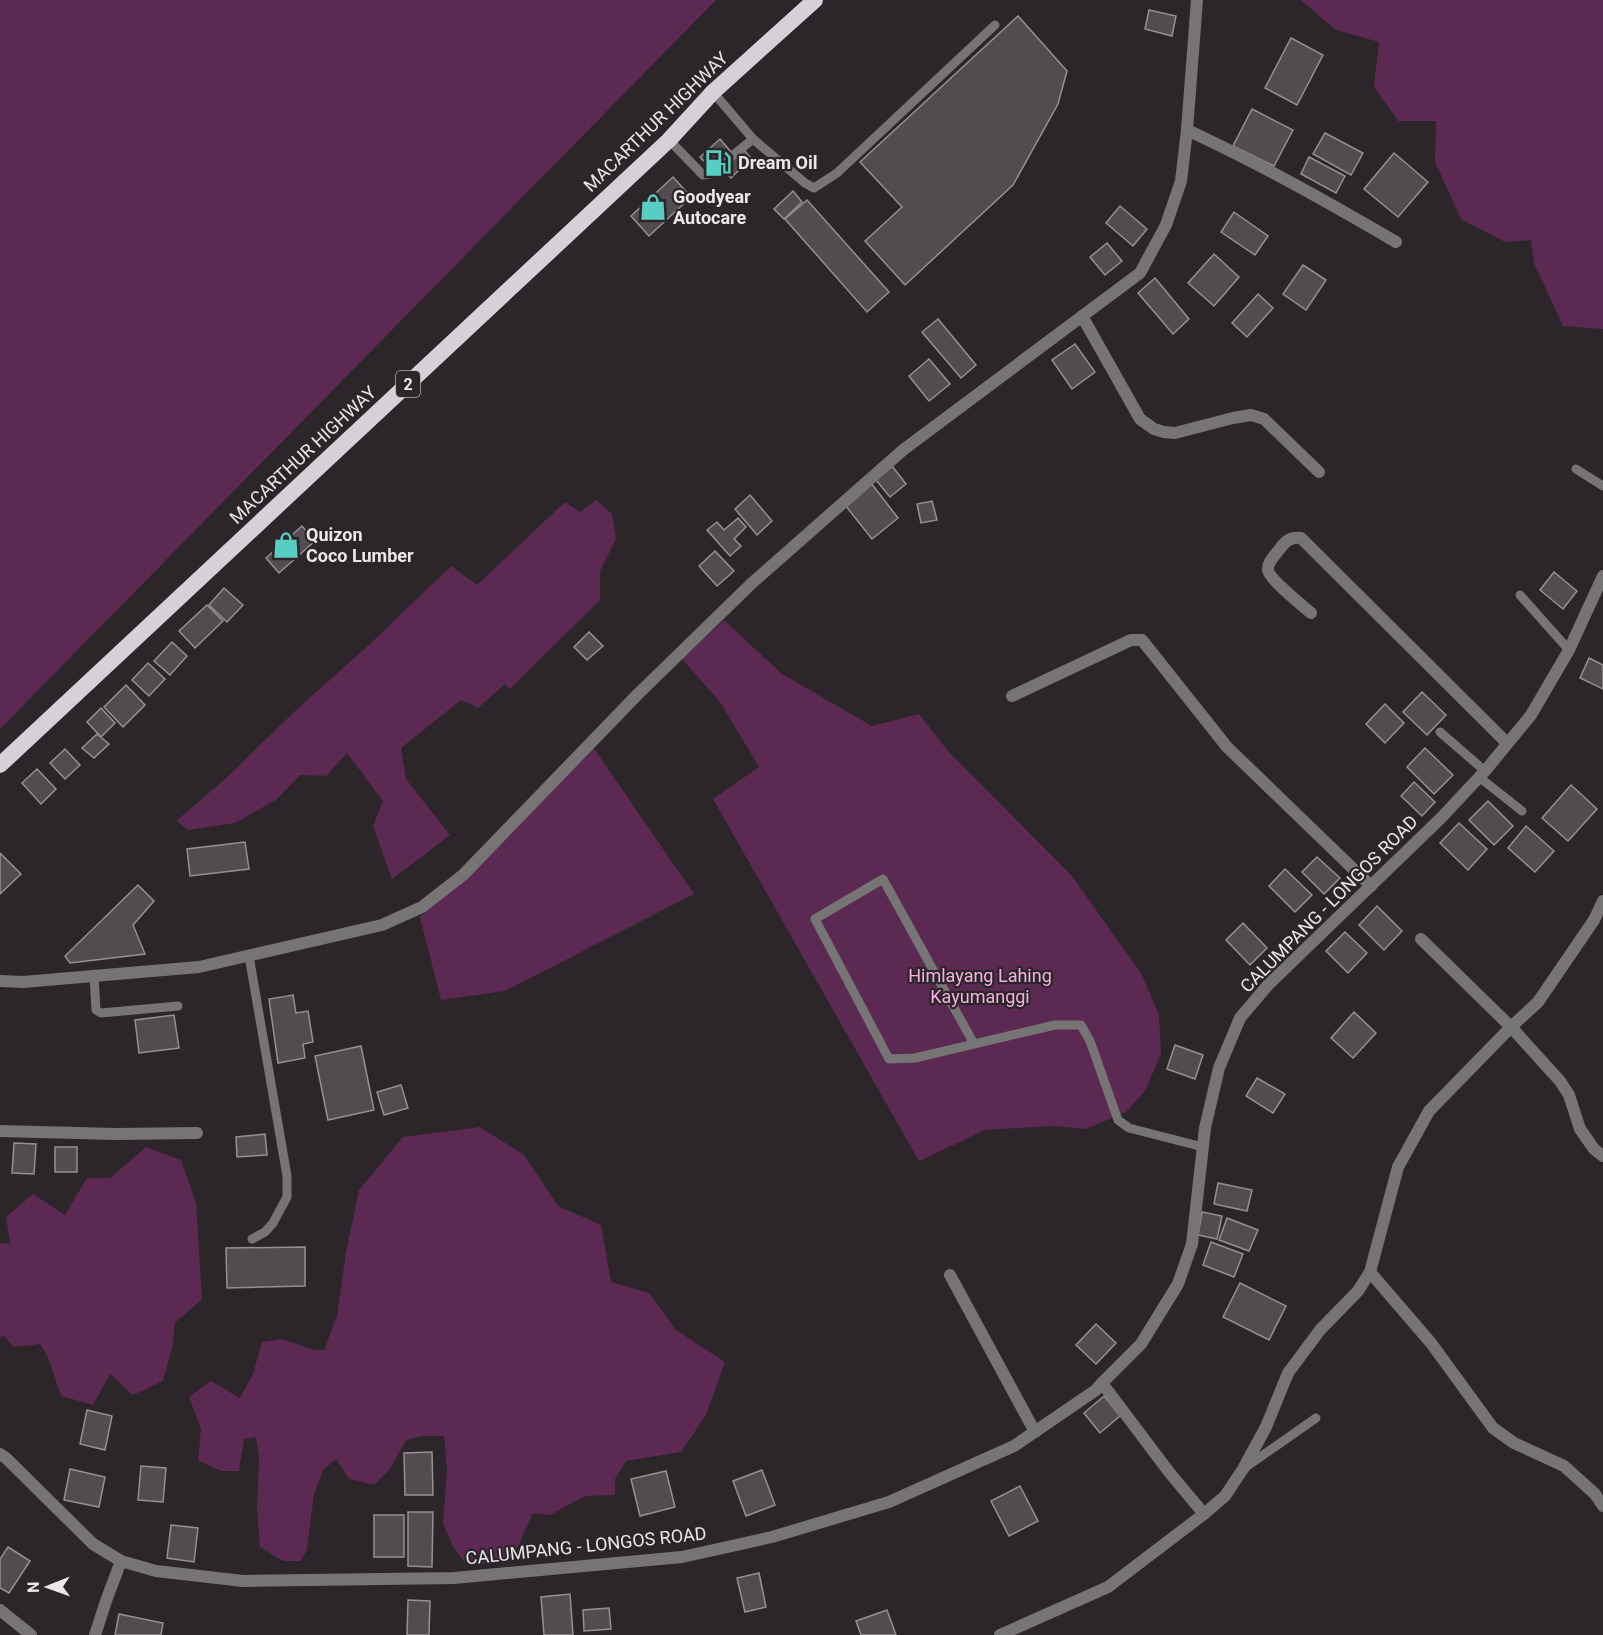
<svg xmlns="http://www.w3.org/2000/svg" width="1603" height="1635" font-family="Roboto,sans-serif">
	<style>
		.green { fill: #5b2951 }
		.building { fill: #524c50; stroke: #968f94; stroke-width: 1.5 }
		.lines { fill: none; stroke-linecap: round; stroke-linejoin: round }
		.service { stroke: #777476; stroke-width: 9 }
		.minor { stroke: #777476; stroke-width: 12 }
		.tertiary { stroke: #777476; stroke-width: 12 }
		.trunk { stroke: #d7d0d6; stroke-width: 16 }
		.labels { text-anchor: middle; stroke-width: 4.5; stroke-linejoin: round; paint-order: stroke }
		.shield { fill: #2c262a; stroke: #b2aeb0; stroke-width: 1.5 }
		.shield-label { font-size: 16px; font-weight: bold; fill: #ebe8ea }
		.street-label { font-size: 18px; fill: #ebe8ea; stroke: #2c262a }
		.poi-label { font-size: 18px; font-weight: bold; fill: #ebe8ea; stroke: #2c262a; text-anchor: start }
		.park-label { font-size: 18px; fill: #f7b0e6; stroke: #2c262a }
	</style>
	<rect width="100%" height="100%" fill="#2c262a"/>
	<g class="green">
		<path d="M0,0H716L0,729Z"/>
		<path d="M1301,0H1603V329L1563,326L1534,263L1531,240L1505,242L1461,219L1435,162L1436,121H1398L1374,87L1379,42L1336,30Z"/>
		<path d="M596,500L612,514L616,539L600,571V600L510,689L505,684L478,708L461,700L401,748L406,779L450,835L392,879L373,826L383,801L347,753L326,776L300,775L276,800L235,823L189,830L176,821L223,781L294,712L371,643L451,566L477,585L565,502L580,512Z"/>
		<path d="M724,620L782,674L872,726L919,714L948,751L1072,876L1141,973L1159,1015L1161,1054L1145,1091L1126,1112L1086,1129L1054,1126L985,1130L919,1161L713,799L759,767L720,702L682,659Z"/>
		<path d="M593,747L694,894L505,991L441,1000L420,917L501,839Z"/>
		<path d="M480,1127L524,1155L558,1206L601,1225L611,1282L649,1293L676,1330L725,1362L706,1415L681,1452L626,1461L615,1479V1495L585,1496L550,1515L533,1513L513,1557L491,1564L464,1562L453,1546L443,1524L447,1470L444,1436H422L406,1440L390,1469L374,1485L349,1479L336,1459L323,1470L314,1494L307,1550L300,1561H283L260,1547L257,1509L259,1456L256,1437L244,1439L239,1471H221L198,1460L201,1429L189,1397L211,1381L240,1398L253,1374L262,1342L282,1339L314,1350H324L337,1316L346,1252L359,1190L403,1137Z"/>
		<path d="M146,1147L181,1160L196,1203L202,1299L175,1323L173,1344L163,1381L133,1395L110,1374L93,1405L61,1396L48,1357L40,1344L14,1347L3,1335L0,1338V1243L10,1244L6,1217L33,1194L65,1215L87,1178H110Z"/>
	</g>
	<g class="building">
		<path d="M1149,10L1176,16L1172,36L1145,29Z"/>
		<path d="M1018,16L1067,71L1058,104L1013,185L905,285L865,241L902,207L860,162Z"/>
		<path d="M1291,38L1323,55L1297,105L1265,88Z"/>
		<path d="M1252,109L1293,130L1274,166L1233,146Z"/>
		<path d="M1325,133L1363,153L1351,175L1313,154Z"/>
		<path d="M720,139L731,152L711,169L700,157Z"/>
		<path d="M744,150L751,158L731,178L723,170Z"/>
		<path d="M1394,153L1428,182L1398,217L1364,189Z"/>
		<path d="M1309,157L1345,176L1336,193L1301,174Z"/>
		<path d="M673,177L691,197L649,236L631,216Z"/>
		<path d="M793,191L802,202L784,219L774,209Z"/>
		<path d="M807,200L889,292L867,312L785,219Z"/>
		<path d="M1120,206L1147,229L1133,246L1106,223Z"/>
		<path d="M1234,212L1268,236L1255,255L1221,232Z"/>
		<path d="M1107,243L1122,261L1105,275L1090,257Z"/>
		<path d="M1214,254L1239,277L1214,306L1188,283Z"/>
		<path d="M1303,265L1326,280L1306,310L1283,294Z"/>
		<path d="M1155,278L1189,319L1173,334L1138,293Z"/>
		<path d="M1258,294L1273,308L1247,337L1232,323Z"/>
		<path d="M938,319L976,365L961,378L922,332Z"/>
		<path d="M1075,344L1095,372L1072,389L1052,360Z"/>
		<path d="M929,359L950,384L929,401L909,376Z"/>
		<path d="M892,466L906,484L890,497L876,480Z"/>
		<path d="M871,483L898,518L872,539L845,505Z"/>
		<path d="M750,495L772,521L757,535L735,509Z"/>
		<path d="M932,501L937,520L921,523L917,504Z"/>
		<path d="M738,518L746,527L734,539L741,546L730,556L707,530L717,522L724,530Z"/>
		<path d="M302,526L315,541L279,573L266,558Z"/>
		<path d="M715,551L734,571L717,586L699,566Z"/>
		<path d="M1554,572L1577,591L1563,609L1540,590Z"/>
		<path d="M224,588L243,605L227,622L209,605Z"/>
		<path d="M207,605L223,621L195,648L179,631Z"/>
		<path d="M589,632L603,646L587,660L574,647Z"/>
		<path d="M172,642L187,656L170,675L154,661Z"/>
		<path d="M1589,658L1603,665V689L1580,678Z"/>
		<path d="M148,663L165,679L149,696L132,680Z"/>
		<path d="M126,685L145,705L123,727L104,707Z"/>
		<path d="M1422,692L1446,715L1427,735L1403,712Z"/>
		<path d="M1385,704L1404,723L1385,743L1366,724Z"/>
		<path d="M101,708L115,723L101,737L87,722Z"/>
		<path d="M97,734L109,744L94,758L82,748Z"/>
		<path d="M1425,748L1453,775L1434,794L1407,767Z"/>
		<path d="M65,749L80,765L65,779L50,763Z"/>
		<path d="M37,769L56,789L41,804L22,783Z"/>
		<path d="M1414,782L1435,802L1422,816L1401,796Z"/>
		<path d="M1571,785L1597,809L1568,841L1542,818Z"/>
		<path d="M1488,801L1513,826L1494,845L1469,820Z"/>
		<path d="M1459,823L1487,849L1468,870L1440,843Z"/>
		<path d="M1526,826L1554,851L1535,872L1508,848Z"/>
		<path d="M245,842L249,869L190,876L187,849Z"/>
		<path d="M0,853L21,874L0,894Z"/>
		<path d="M1317,857L1340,878L1324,894L1302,872Z"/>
		<path d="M1285,869L1312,895L1295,912L1269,886Z"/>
		<path d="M138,885L154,901L133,925L145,954L70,963L65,956Z"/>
		<path d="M1377,906L1402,931L1384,950L1359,925Z"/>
		<path d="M1243,923L1267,948L1250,965L1226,940Z"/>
		<path d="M1345,932L1367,953L1348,973L1326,951Z"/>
		<path d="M293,995L296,1013L308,1011L313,1042L303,1044L305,1058L278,1063L269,999Z"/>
		<path d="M1354,1012L1376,1033L1353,1058L1331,1038Z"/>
		<path d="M174,1015L179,1048L139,1053L135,1020Z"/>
		<path d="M1175,1045L1203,1055L1195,1079L1167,1069Z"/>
		<path d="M361,1046L374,1110L328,1120L315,1056Z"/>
		<path d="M1257,1078L1285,1094L1273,1113L1246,1096Z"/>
		<path d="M401,1085L408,1108L384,1115L377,1092Z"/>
		<path d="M265,1134L267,1155L237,1157L236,1137Z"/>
		<path d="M14,1143L36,1144L34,1174L12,1173Z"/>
		<rect x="55" y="1147" width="22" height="25"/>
		<path d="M1218,1183L1252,1190L1247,1211L1214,1204Z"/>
		<path d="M1202,1212L1222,1216L1217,1239L1198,1235Z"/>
		<path d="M1227,1218L1258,1230L1249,1251L1219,1240Z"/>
		<path d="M1211,1242L1243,1254L1234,1277L1203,1265Z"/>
		<path d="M305,1247V1286L227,1288L226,1248Z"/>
		<path d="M1240,1283L1286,1306L1269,1340L1223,1317Z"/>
		<path d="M1096,1324L1116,1343L1096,1364L1076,1345Z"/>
		<path d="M1104,1396L1120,1416L1100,1433L1084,1413Z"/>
		<path d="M87,1410L112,1416L105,1450L80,1444Z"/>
		<path d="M432,1452L433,1495H405L404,1453Z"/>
		<path d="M141,1466L166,1468L163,1502L138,1500Z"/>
		<path d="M70,1469L105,1477L99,1507L64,1500Z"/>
		<path d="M762,1470L775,1505L746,1516L733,1481Z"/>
		<path d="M666,1471L675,1507L640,1516L631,1479Z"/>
		<path d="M1020,1486L1038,1521L1009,1536L991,1501Z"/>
		<path d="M408,1512H433L432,1567L408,1566Z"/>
		<rect x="374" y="1515" width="30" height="42"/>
		<path d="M171,1525L198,1528L194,1562L167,1558Z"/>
		<path d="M8,1547L30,1561L9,1593L0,1588V1559Z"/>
		<path d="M759,1573L766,1607L745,1612L737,1578Z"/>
		<path d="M570,1594L573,1635H544L541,1597Z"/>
		<path d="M408,1600L430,1601L429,1635H407Z"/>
		<path d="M609,1608L611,1629L584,1631L583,1610Z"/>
		<path d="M887,1610L896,1635H861L856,1621Z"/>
		<path d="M119,1614L163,1623L161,1635H115Z"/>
	</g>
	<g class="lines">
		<g class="service">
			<path d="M713,92L753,139L805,183L814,188L837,173L995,25"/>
			<path d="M669,140L703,175L710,174L753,139"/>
			<path d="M1576,469L1603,486"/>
			<path d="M1520,595L1569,650"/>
			<path d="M1440,732L1485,771"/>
			<path d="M1479,777L1522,811"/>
			<path d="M249,956L287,1176V1197L273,1223L265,1232L252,1239"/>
			<path d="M94,976L96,1010L101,1013L178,1006"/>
			<path d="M974,1044L883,879L815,919L889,1059L915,1058L1055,1025H1081L1090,1041L1118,1120L1129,1128L1203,1147"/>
			<path d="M1243,1469L1316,1418"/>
		</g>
		<g class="minor">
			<path d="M1187,130C1259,163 1328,202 1396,242"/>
			<path d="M1082,316L1140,419L1154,429L1164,432L1175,433L1233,418L1251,415L1264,419L1319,472"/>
			<path d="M1311,613C1303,606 1269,579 1268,570C1267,563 1274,556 1279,550C1285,541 1290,537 1301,538L1507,743"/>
			<path d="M1012,696L1131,640H1142L1227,747L1371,886"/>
			<path d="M1421,939L1511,1027L1560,1081L1569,1095L1580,1129L1594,1149L1603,1156"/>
			<path d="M0,981L23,982L199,967L382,925L422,907L463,875L637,695L752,583L903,450L1140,273L1166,225L1181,181L1187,130L1197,0"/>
			<path d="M0,1131L116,1134L197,1133"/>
			<path d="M1370,1272L1431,1343L1493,1428L1514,1443L1564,1466L1595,1494L1603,1506"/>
			<path d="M950,1275L1035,1432"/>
			<path d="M1102,1383L1169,1472L1204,1514"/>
			<path d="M0,1610L31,1635"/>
			<path d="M95,1635L106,1601L121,1561"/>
			<path d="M1000,1635L1108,1587L1204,1514L1225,1496L1243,1469L1266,1427L1288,1373L1320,1330L1358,1291L1370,1272L1398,1167L1429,1111L1511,1027L1538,1002L1594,920L1603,901"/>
		</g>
		<path class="tertiary" d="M0,1454L6,1458L93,1544L121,1561L156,1571L243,1581L454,1578L682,1557L772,1537L889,1502L1014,1446L1096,1390L1102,1383L1141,1344L1178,1284L1192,1244L1205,1128L1219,1068L1240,1018L1268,985L1441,818L1485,771L1531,715L1569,650L1603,576"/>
		<path class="trunk" d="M0,765L669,140L713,92L815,0"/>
	</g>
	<defs>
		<symbol id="fuel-bare" viewBox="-9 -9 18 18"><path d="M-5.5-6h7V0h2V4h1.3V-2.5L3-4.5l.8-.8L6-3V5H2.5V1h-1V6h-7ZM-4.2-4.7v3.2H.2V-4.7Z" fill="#57cec1" stroke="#2c262a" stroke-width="2.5" paint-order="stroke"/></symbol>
		<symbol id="shop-bare" viewBox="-9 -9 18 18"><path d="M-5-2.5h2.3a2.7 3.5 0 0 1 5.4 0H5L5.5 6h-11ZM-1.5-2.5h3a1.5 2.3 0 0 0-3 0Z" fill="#57cec1" stroke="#2c262a" stroke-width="2.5" paint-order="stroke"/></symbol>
	</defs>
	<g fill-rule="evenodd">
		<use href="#fuel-bare" x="699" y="144" width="38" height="38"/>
		<use href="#shop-bare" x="634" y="188" width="38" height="38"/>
		<use href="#shop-bare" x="267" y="526" width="38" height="38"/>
	</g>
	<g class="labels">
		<rect class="shield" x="396" y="371" width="24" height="26" rx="4.5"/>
		<g class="shield-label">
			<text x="408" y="390">2</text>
		</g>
		<g class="street-label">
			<text transform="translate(656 122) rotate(-44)" y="6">MACARTHUR HIGHWAY</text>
			<text transform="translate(303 455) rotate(-43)" y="6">MACARTHUR HIGHWAY</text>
			<text transform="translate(1329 904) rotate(-45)" y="6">CALUMPANG - LONGOS ROAD</text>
			<text transform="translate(586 1546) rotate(-6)" y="6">CALUMPANG - LONGOS ROAD</text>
		</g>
		<g class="poi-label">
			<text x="738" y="169">Dream Oil</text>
			<text x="673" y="203">Goodyear<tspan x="673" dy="21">Autocare</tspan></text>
			<text x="306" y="541">Quizon<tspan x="306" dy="21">Coco Lumber</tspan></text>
		</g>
		<g class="park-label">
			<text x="980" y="982">Himlayang Lahing<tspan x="980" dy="21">Kayumanggi</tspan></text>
		</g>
	</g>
	<g transform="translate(48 1587) rotate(269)" stroke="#2c262a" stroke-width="4.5" paint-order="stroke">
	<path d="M0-4.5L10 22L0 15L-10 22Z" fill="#ebe8ea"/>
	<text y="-9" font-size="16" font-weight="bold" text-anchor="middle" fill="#ebe8ea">N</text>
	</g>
</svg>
